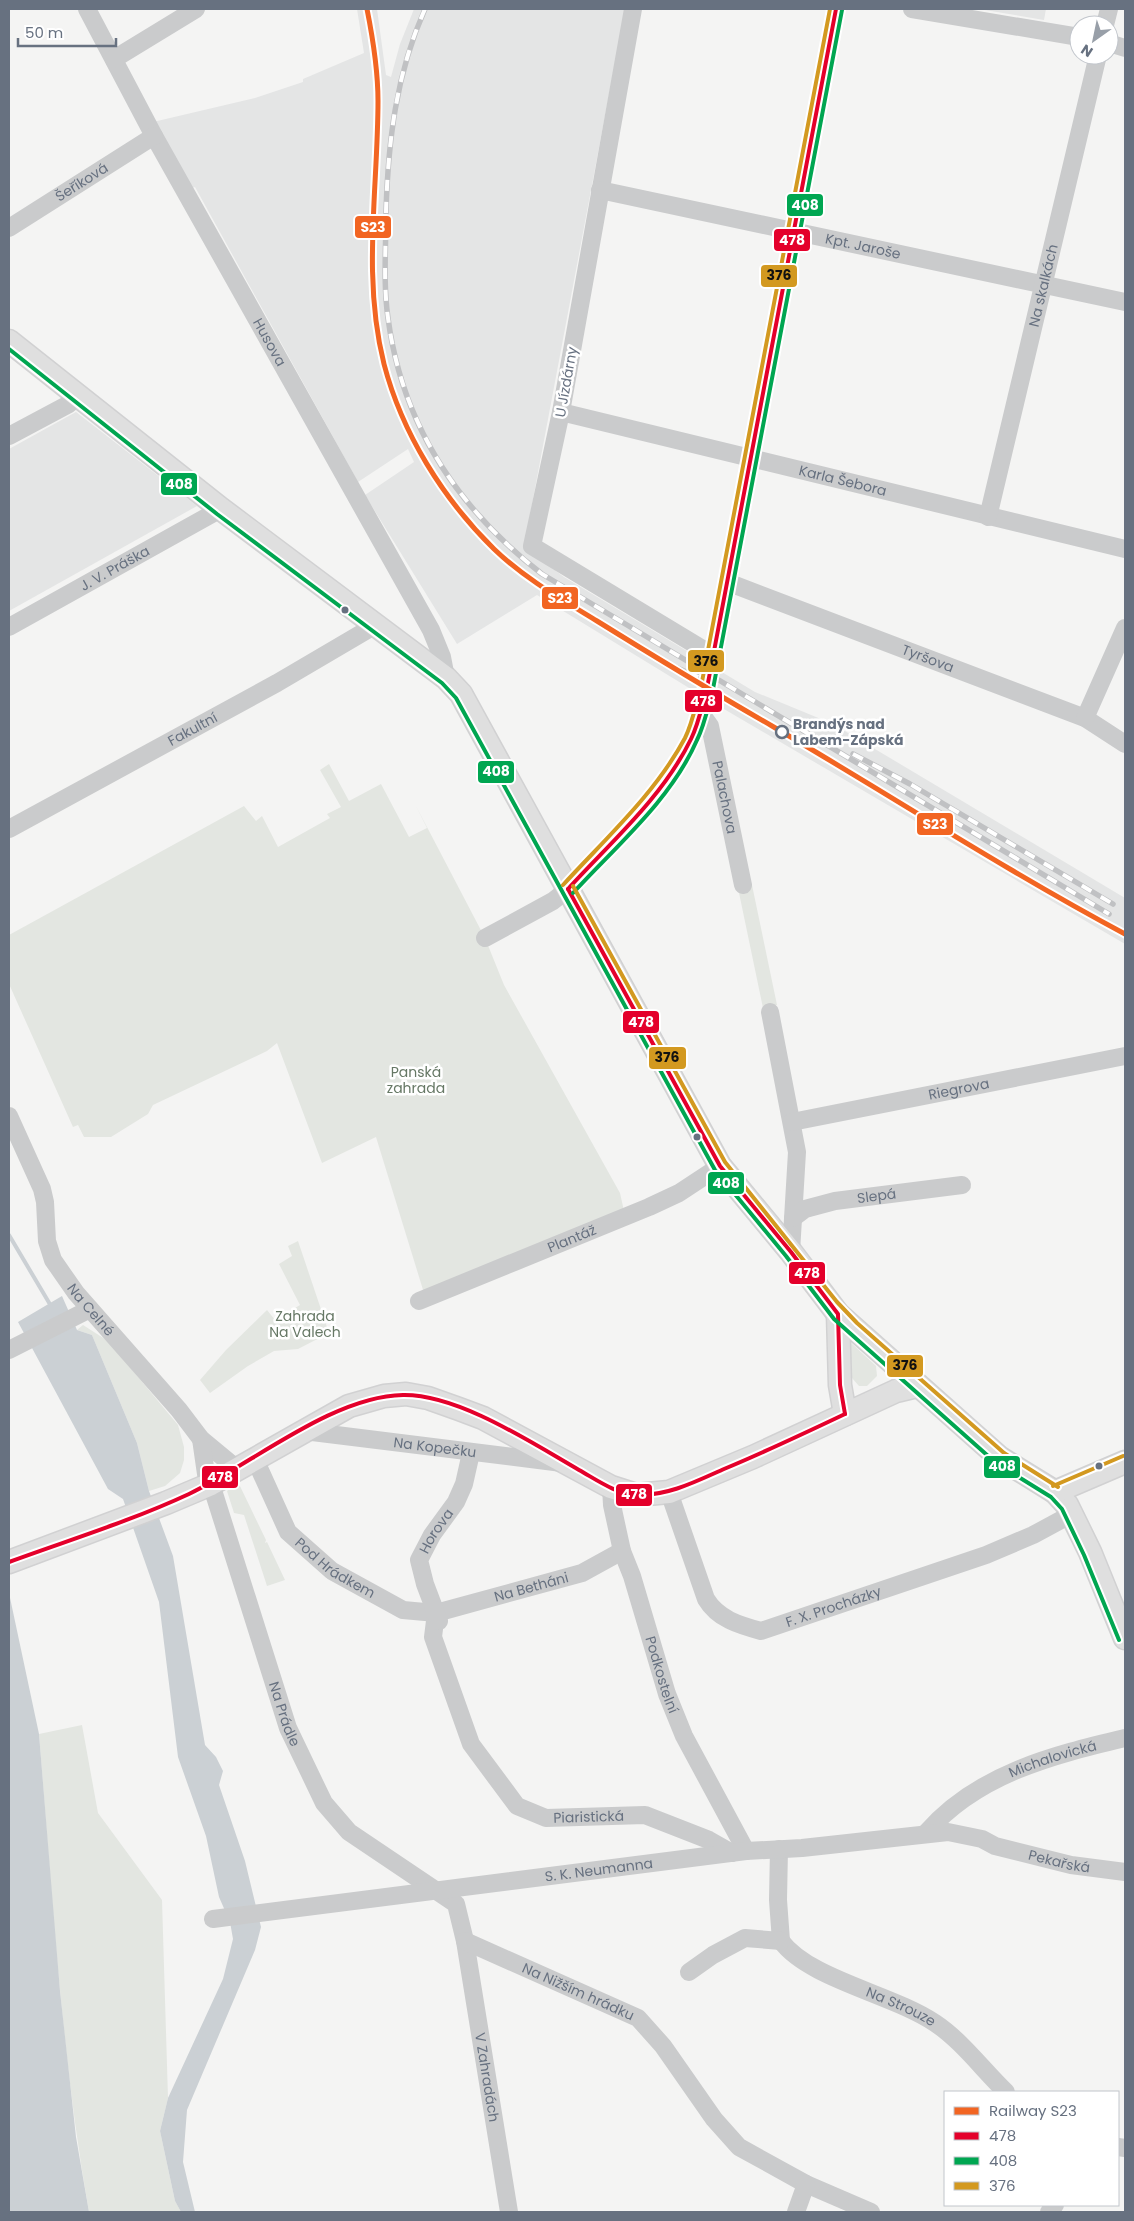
<svg xmlns="http://www.w3.org/2000/svg" width="1134" height="2221" font-family="Poppins,sans-serif">
	<style>
		.built { fill: #e4e5e5 }
		.green { fill: #e3e6e1 }
		.water { fill: #cbd0d4 }
		.lines { fill: none; stroke-linecap: round; stroke-linejoin: round }
		.stream { stroke: #cbd0d4; stroke-width: 4 }
		.major-casing { stroke: #d1d1d2; stroke-width: 25 }
		.minor { stroke: #cacbcc; stroke-width: 18 }
		.major { stroke: #dfdfdf; stroke-width: 22 }
		.rail-casing { stroke: #c0c1c3; stroke-width: 5.5 }
		.rail { stroke: #fff; stroke-width: 4; stroke-dasharray: 11; stroke-linecap: butt }
		.bus-1-casing { stroke: #fff; stroke-width: 8 }
		.bus-2-casing { stroke: #fff; stroke-width: 8 }
		.bus-3-casing { stroke: #fff; stroke-width: 8 }
		.bus-1 { stroke: #e4002b; stroke-width: 4 }
		.bus-2 { stroke: #00a651; stroke-width: 4 }
		.bus-3 { stroke: #d39920; stroke-width: 4 }
		.rail-1-casing { stroke: #fff; stroke-width: 9 }
		.rail-1 { stroke: #f26522; stroke-width: 5 }
		.bus-dot { fill: #677180; stroke: #fff; stroke-width: 2 }
		.stop-dot { fill: #fff; stroke: #677180; stroke-width: 2.5 }
		.labels { text-anchor: middle; stroke-width: 5; stroke-linejoin: round; paint-order: stroke }
		.street-label { font-size: 14px; fill: #677180; stroke: #fff }
		.stop-label { font-size: 14px; font-weight: bold; fill: #677180; stroke: #fff; text-anchor: start }
		.park-label { font-size: 14px; fill: #667865; stroke: #fff }
		.line-badge { stroke: #fff; stroke-width: 2 }
		.badge-label { font-size: 14px; text-anchor: middle; font-weight: bold; fill: #fff }
		.pale-badge-label { font-size: 14px; text-anchor: middle; font-weight: bold; fill: #111 }
	</style>
	<rect width="100%" height="100%" fill="#f4f4f3"/>
	<g class="built">
		<path d="M357,9H377L386,75L391,77L400,44L414,9H625L524,547L564,577L755,692L833,724L1125,898V944L712,702L537,595L457,644L365,495L414,462L408,449L358,482L195,187L189,189L153,122L255,98L303,82V79L364,53Z"/>
		<path d="M979,9H1046L1044,20Z"/>
		<path d="M76,412L197,506L9,611V449Z"/>
	</g>
	<g class="green">
		<path d="M329,764L349,801L381,784L409,837L427,828L416,806L485,938L504,985L620,1193L624,1211L424,1293L376,1137L322,1163L277,1043L267,1051L153,1105L148,1114L111,1137H84L78,1125L73,1127L9,984V935L244,806L256,821L262,816L278,847L330,818L327,814L341,807L320,770Z"/>
		<path d="M752,885L777,1005L763,1008L738,888Z"/>
		<path d="M298,1241L329,1333L298,1349L274,1351L248,1366L210,1393L200,1380L226,1350L267,1310L275,1320L300,1305L279,1264L292,1256L288,1246Z"/>
		<path d="M83,1325L108,1341L178,1425L184,1447V1460L180,1473L165,1486L149,1491L137,1443L92,1335L77,1330Z"/>
		<path d="M850,1342L876,1366L877,1376L867,1386H859L852,1378Z"/>
		<path d="M238,1482L266,1540L265,1543L267,1542L285,1580L267,1586L244,1515L234,1513L227,1491Z"/>
		<path d="M82,1725L98,1813L162,1900L168,2098L160,2131L175,2201L181,2212H89C61,2054 52,1894 39,1734Z"/>
	</g>
	<g class="water">
		<path d="M62,1296L77,1330L92,1335L137,1443L149,1491L173,1556L205,1745L216,1757L223,1771L219,1785L245,1861L261,1927L255,1950L187,2110L183,2162L195,2212H181L175,2201L160,2131L168,2098L223,1979L233,1939L230,1922L219,1897L206,1836L178,1757L159,1602L123,1499L108,1489L18,1322Z"/>
		<path d="M9,1593L39,1734L60,1991L76,2137L89,2212H9Z"/>
	</g>
	<g class="lines">
		<path class="stream" d="M9,1235L51,1306"/>
		<defs>
			<g id="major">
				<path d="M9,341L221,509L446,678L461,694L720,1166L791,1252L838,1314L1000,1458L1055,1492L1067,1505L1090,1552L1125,1638"/>
				<path d="M838,1314L840,1385L845,1414"/>
				<path d="M1055,1492L1125,1462"/>
				<path d="M9,1562L166,1503L211,1484L349,1406L384,1396L406,1394L428,1398L459,1409L483,1418L611,1487L636,1495L669,1492L753,1457L896,1391L917,1386"/>
			</g>
		</defs>
		<use href="#major" class="major-casing"/>
		<g class="minor">
			<path id="s1" d="M87,9L154,136L431,630L442,657L446,678"/>
			<path d="M633,9L561,412L532,546L714,656"/>
			<path d="M912,9L1079,37"/>
			<path d="M1105,25L1109,9"/>
			<path d="M1109,43L1125,48"/>
			<path d="M114,59L196,9"/>
			<path id="s2" d="M600,190L1125,302"/>
			<path id="s3" d="M9,228L154,136"/>
			<path id="s4" d="M561,412L1125,549"/>
			<path d="M9,436L69,404L77,396"/>
			<path id="s5" d="M988,517L1098,55"/>
			<path id="s6" d="M727,582L1085,718L1125,744"/>
			<path id="s7" d="M9,627L221,509"/>
			<path id="s8" d="M700,712L710,726L743,885"/>
			<path d="M1085,718L1125,628"/>
			<path id="s9" d="M9,829L277,683L374,626"/>
			<path d="M485,938L553,901L568,889C610,842 662,796 691,738C700,720 705,697 710,676L836,9"/>
			<path d="M770,1012L797,1152L791,1252"/>
			<path id="s10" d="M9,1116L42,1189L45,1202L47,1241L53,1260L76,1293L179,1410L201,1439L236,1468"/>
			<path id="s11" d="M792,1122L1125,1056"/>
			<path id="s12" d="M793,1218L805,1209L835,1201L962,1185"/>
			<path id="s13" d="M419,1301L649,1207L679,1193L720,1166"/>
			<path d="M9,1350L90,1309"/>
			<path id="s14" d="M304,1431L562,1463"/>
			<path id="s15" d="M201,1439L206,1474L211,1484L288,1728L324,1803L349,1832L456,1904L465,1941L509,2212"/>
			<path id="s16" d="M254,1457L288,1532L332,1571L403,1610L436,1613L582,1573L622,1551"/>
			<path id="s17" d="M611,1487L612,1505L622,1551L632,1576L667,1694L684,1736L746,1851"/>
			<path id="s18" d="M669,1492L706,1599C718,1619 739,1625 761,1631L986,1555L1033,1535L1072,1514"/>
			<path id="s19" d="M436,1613L433,1637L471,1744L517,1806L546,1818L645,1815L709,1840L732,1853"/>
			<path id="s20" d="M439,1621L425,1584L419,1560L432,1535L456,1502L464,1484L471,1453"/>
			<path id="s21" d="M926,1833C977,1774 1053,1755 1125,1738"/>
			<path d="M779,1849L778,1900L781,1941"/>
			<path id="s22" d="M213,1919L746,1851L802,1848L948,1832L982,1839L995,1846L1071,1865L1125,1872"/>
			<path id="s23" d="M465,1941L638,2018L663,2046L714,2119L739,2147L806,2184L871,2212"/>
			<path id="s24" d="M781,1941C809,1979 892,1994 935,2023C962,2041 983,2070 1006,2092"/>
			<path d="M689,1972L713,1955L745,1938L781,1941"/>
			<path d="M1118,2147L1125,2148"/>
			<path d="M796,2212L806,2184"/>
			<path d="M1049,2212L1055,2205"/>
		</g>
		<use href="#major" class="major"/>
		<defs>
			<g id="rail">
				<path d="M425,9C396,74 388,142 386,212C386,247 383,283 388,318C402,424 458,509 542,574L1109,914"/>
				<path d="M668,664L707,681"/>
				<path d="M853,754L910,784L1113,904"/>
			</g>
		</defs>
		<use href="#rail" class="rail-casing"/>
		<use href="#rail" class="rail"/>
		<defs>
			<g id="bus-1">
				<path d="M568,889C611,842 663,797 691,739C699,723 702,705 707,688L836,9"/>
				<path d="M568,889L720,1166L791,1252L838,1314L840,1385L845,1414"/>
				<path d="M9,1562C69,1540 131,1521 189,1494C252,1464 333,1396 403,1395C458,1394 532,1443 579,1470C597,1480 616,1494 637,1495C668,1496 697,1481 724,1469C765,1452 805,1433 845,1414"/>
			</g>
			<g id="bus-2">
				<path d="M9,349L217,514L442,683L456,698L715,1170L786,1256L834,1319L996,1463L1051,1497L1062,1509L1084,1555L1119,1640"/>
				<path d="M573,893C616,846 671,800 697,740C705,724 708,706 713,689L842,10"/>
			</g>
			<g id="bus-3">
				<path d="M563,885C606,838 655,794 685,738C693,722 696,703 701,687L830,9"/>
				<path d="M573,886L725,1162L837,1302L857,1323L1004,1453L1058,1487"/>
				<path d="M1053,1486L1123,1456"/>
			</g>
		</defs>
		<use href="#bus-1" class="bus-1-casing"/>
		<use href="#bus-2" class="bus-2-casing"/>
		<use href="#bus-3" class="bus-3-casing"/>
		<use href="#bus-1" class="bus-1"/>
		<use href="#bus-2" class="bus-2"/>
		<use href="#bus-3" class="bus-3"/>
		<defs>
			<path id="rail-1" d="M367,9C373,39 378,70 378,101C378,188 362,277 384,364C402,433 443,499 494,549C524,578 561,599 597,621C655,657 713,692 772,726C890,795 1005,870 1125,934"/>
		</defs>
		<use href="#rail-1" class="rail-1-casing"/>
		<use href="#rail-1" class="rail-1"/>
	</g>
	<g class="bus-dot">
		<circle cx="345" cy="610" r="4.5"/>
		<circle cx="697" cy="1137" r="4.5"/>
		<circle cx="1099" cy="1466" r="4.5"/>
	</g>
	<circle class="stop-dot" cx="782" cy="732" r="6"/>
	<g class="labels">
		<g class="street-label">
			<text dy="5" stroke="none"><textPath href="#s3" startOffset="86">Šeříková</textPath></text>
			<text dy="5" stroke="none"><textPath href="#s2" startOffset="269">Kpt. Jaroše</textPath></text>
			<text dy="5" stroke="none"><textPath href="#s5" startOffset="238">Na skalkách</textPath></text>
			<text dy="5" stroke="none"><textPath href="#s1" startOffset="380">Husova</textPath></text>
			<text transform="translate(566 382) rotate(-80)" y="5">U Jízdárny</text>
			<text dy="5" stroke="none"><textPath href="#s4" startOffset="290">Karla Šebora</textPath></text>
			<text dy="5" stroke="none"><textPath href="#s7" startOffset="121">J. V. Práška</textPath></text>
			<text dy="5" stroke="none"><textPath href="#s6" startOffset="215">Tyršova</textPath></text>
			<text dy="5" stroke="none"><textPath href="#s9" startOffset="209">Fakultní</textPath></text>
			<text dy="5" stroke="none"><textPath href="#s8" startOffset="90">Palachova</textPath></text>
			<text dy="5" stroke="none"><textPath href="#s11" startOffset="170">Riegrova</textPath></text>
			<text dy="5" stroke="none"><textPath href="#s12" startOffset="88">Slepá</textPath></text>
			<text dy="5" stroke="none"><textPath href="#s13" startOffset="165">Plantáž</textPath></text>
			<text dy="5" stroke="none"><textPath href="#s10" startOffset="215">Na Celné</textPath></text>
			<text dy="5" stroke="none"><textPath href="#s14" startOffset="132">Na Kopečku</textPath></text>
			<text dy="5" stroke="none"><textPath href="#s20" startOffset="98">Horova</textPath></text>
			<text dy="5" stroke="none"><textPath href="#s16" startOffset="142">Pod Hrádkem</textPath></text>
			<text dy="5" stroke="none"><textPath href="#s16" startOffset="354">Na Betháni</textPath></text>
			<text dy="5" stroke="none"><textPath href="#s18" startOffset="255">F. X. Procházky</textPath></text>
			<text dy="5" stroke="none"><textPath href="#s17" startOffset="195">Podkostelní</textPath></text>
			<text dy="5" stroke="none"><textPath href="#s15" startOffset="288">Na Prádle</textPath></text>
			<text dy="5" stroke="none"><textPath href="#s21" startOffset="149">Michalovická</textPath></text>
			<text dy="5" stroke="none"><textPath href="#s19" startOffset="289">Piaristická</textPath></text>
			<text dy="5" stroke="none"><textPath href="#s22" startOffset="856">Pekařská</textPath></text>
			<text dy="5" stroke="none"><textPath href="#s22" startOffset="389">S. K. Neumanna</textPath></text>
			<text dy="5" stroke="none"><textPath href="#s23" startOffset="124">Na Nižším hrádku</textPath></text>
			<text dy="5" stroke="none"><textPath href="#s24" startOffset="138">Na Strouze</textPath></text>
			<text dy="5" stroke="none"><textPath href="#s15" startOffset="729">V Zahradách</textPath></text>
		</g>
		<g class="stop-label">
			<text x="793" y="729">Brandýs nad<tspan x="793" dy="16">Labem-Zápská</tspan></text>
		</g>
		<g class="park-label">
			<text x="416" y="1077">Panská<tspan x="416" dy="16">zahrada</tspan></text>
			<text x="305" y="1321">Zahrada<tspan x="305" dy="16">Na Valech</tspan></text>
		</g>
	</g>
	<g class="line-badge">
		<rect x="786" y="193" width="38" height="24" rx="5" fill="#00a651"/>
		<rect x="354" y="215" width="38" height="24" rx="5" fill="#f26522"/>
		<rect x="773" y="228" width="38" height="24" rx="5" fill="#e4002b"/>
		<rect x="760" y="264" width="38" height="24" rx="5" fill="#d39920"/>
		<rect x="160" y="472" width="38" height="24" rx="5" fill="#00a651"/>
		<rect x="541" y="586" width="38" height="24" rx="5" fill="#f26522"/>
		<rect x="687" y="649" width="38" height="24" rx="5" fill="#d39920"/>
		<rect x="684" y="689" width="39" height="24" rx="5" fill="#e4002b"/>
		<rect x="477" y="760" width="38" height="24" rx="5" fill="#00a651"/>
		<rect x="916" y="812" width="38" height="24" rx="5" fill="#f26522"/>
		<rect x="622" y="1010" width="38" height="24" rx="5" fill="#e4002b"/>
		<rect x="648" y="1046" width="39" height="24" rx="5" fill="#d39920"/>
		<rect x="707" y="1171" width="38" height="24" rx="5" fill="#00a651"/>
		<rect x="788" y="1261" width="38" height="24" rx="5" fill="#e4002b"/>
		<rect x="886" y="1354" width="38" height="24" rx="5" fill="#d39920"/>
		<rect x="983" y="1455" width="38" height="24" rx="5" fill="#00a651"/>
		<rect x="201" y="1465" width="38" height="24" rx="5" fill="#e4002b"/>
		<rect x="615" y="1483" width="38" height="24" rx="5" fill="#e4002b"/>
	</g>
	<g class="badge-label">
		<text x="805" y="210">408</text>
		<text x="373" y="232">S23</text>
		<text x="792" y="245">478</text>
		<text x="179" y="489">408</text>
		<text x="560" y="603">S23</text>
		<text x="703" y="706">478</text>
		<text x="496" y="776">408</text>
		<text x="935" y="829">S23</text>
		<text x="641" y="1027">478</text>
		<text x="726" y="1188">408</text>
		<text x="807" y="1278">478</text>
		<text x="1002" y="1471">408</text>
		<text x="220" y="1482">478</text>
		<text x="634" y="1499">478</text>
	</g>
	<g class="pale-badge-label">
		<text x="779" y="280">376</text>
		<text x="706" y="666">376</text>
		<text x="667" y="1062">376</text>
		<text x="905" y="1370">376</text>
	</g>
	<rect width="1134" height="2221" fill="none" stroke="#677180" stroke-width="20"/>
	<rect x="944" y="2091" width="175" height="115" fill="#ffffff" stroke="#c2c6cc"/>
	<rect x="954" y="2107" width="25" height="8" fill="#f26522" stroke="#c2c6cc"/>
	<text x="989" y="2116" font-size="15" fill="#677180">Railway S23</text>
	<rect x="954" y="2132" width="25" height="8" fill="#e4002b" stroke="#c2c6cc"/>
	<text x="989" y="2141" font-size="15" fill="#677180">478</text>
	<rect x="954" y="2157" width="25" height="8" fill="#00a651" stroke="#c2c6cc"/>
	<text x="989" y="2166" font-size="15" fill="#677180">408</text>
	<rect x="954" y="2182" width="25" height="8" fill="#d39920" stroke="#c2c6cc"/>
	<text x="989" y="2191" font-size="15" fill="#677180">376</text>
	<g transform="translate(1094 40) rotate(213)"><circle r="24" fill="#ffffff" stroke="#c2c6cc"/>
	<path d="M0-4L9 19L0 12L-9 19Z" fill="#989fa8"/>
	<text y="-8" font-size="14" font-weight="bold" text-anchor="middle" fill="#677180">N</text>
	</g>
	<path d="M18 38v8h98v-8" fill="none" stroke="#677180" stroke-width="2.5"/>
	<text x="25" y="38" font-size="15" fill="#677180" stroke="#ffffff" stroke-width="4" paint-order="stroke">50 m</text>
</svg>
